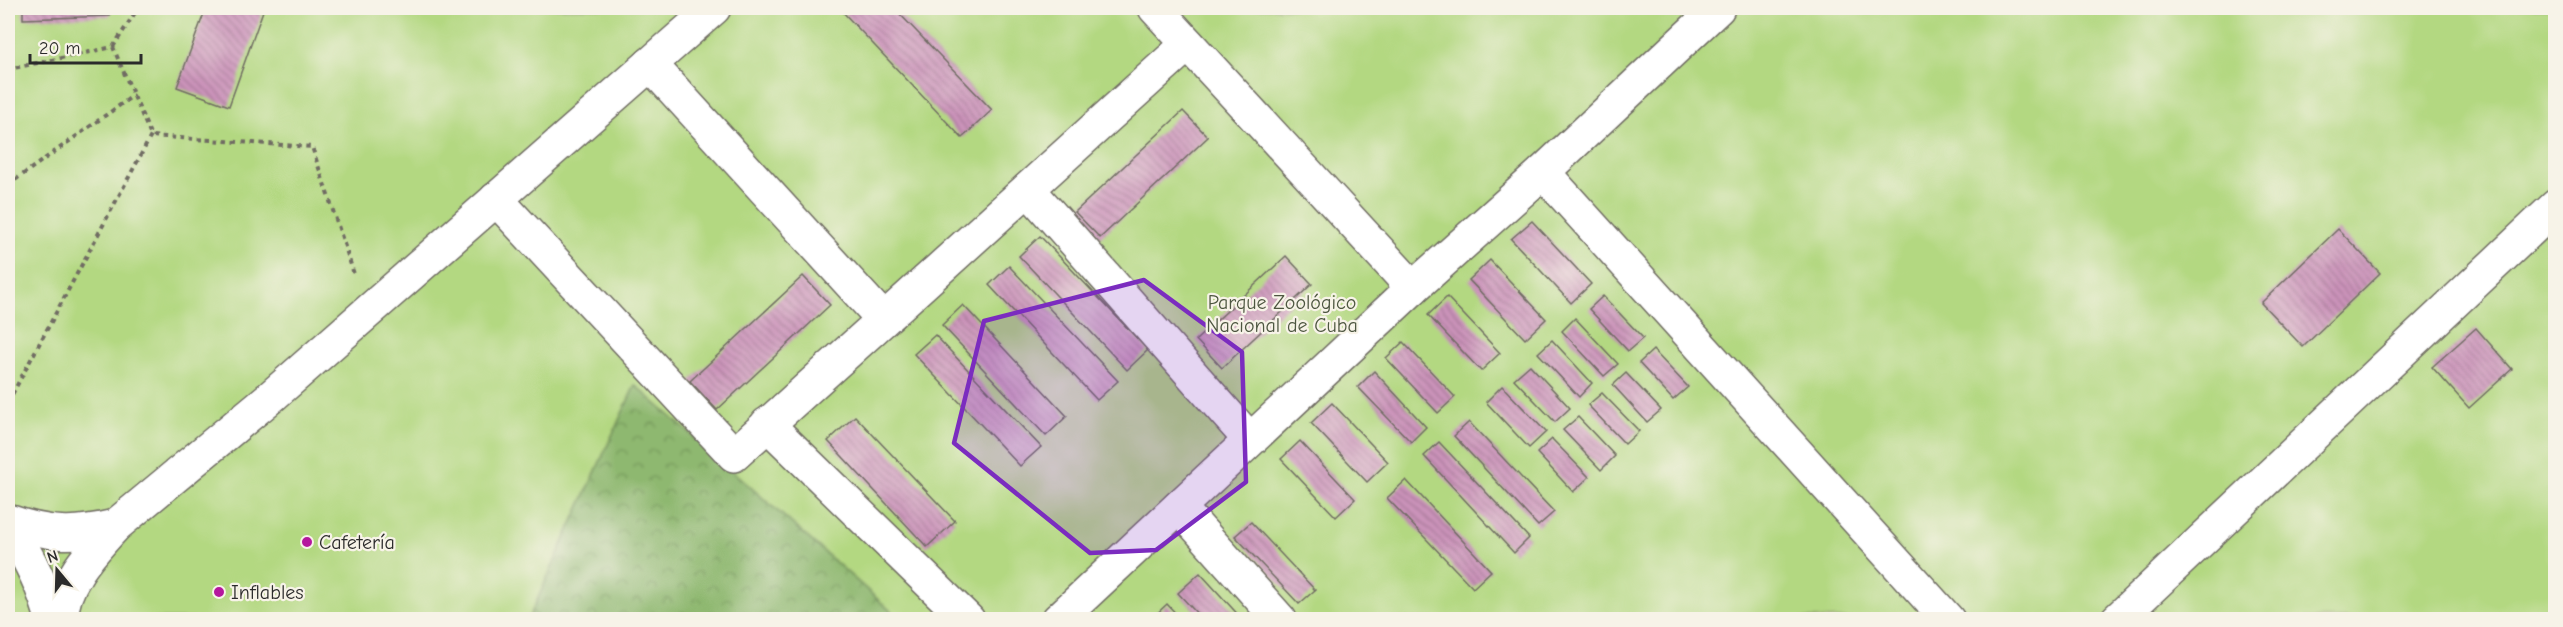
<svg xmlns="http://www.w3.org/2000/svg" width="2563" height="627" font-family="'Comic Neue',sans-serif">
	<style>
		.green { fill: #b3d881; stroke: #6f8256; stroke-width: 1.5 }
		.forest { fill: url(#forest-crowns); stroke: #5c724d; stroke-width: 1.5 }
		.building { fill: url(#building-back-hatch) }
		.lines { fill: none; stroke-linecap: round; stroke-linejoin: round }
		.minor-casing { stroke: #706c63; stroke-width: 36 }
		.path { stroke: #706c63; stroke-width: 4; stroke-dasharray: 4.5 4.5; stroke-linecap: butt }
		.minor { stroke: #fff; stroke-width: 33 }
		.marked { fill: #7b2cbf; fill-opacity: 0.2; stroke: #7b2cbf; stroke-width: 4.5; stroke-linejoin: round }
		.poi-dot { fill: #b5179e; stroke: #f7f3e8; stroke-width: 2 }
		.labels { text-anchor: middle; stroke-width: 4.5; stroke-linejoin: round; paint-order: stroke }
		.park-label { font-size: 20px; fill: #4d5640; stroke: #f7f3e8 }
		.poi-label { font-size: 20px; fill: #2b2b2b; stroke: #f7f3e8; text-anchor: start }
	</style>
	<defs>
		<pattern id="forest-crowns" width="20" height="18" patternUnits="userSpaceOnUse" patternTransform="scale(1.5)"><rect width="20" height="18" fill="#8eb86f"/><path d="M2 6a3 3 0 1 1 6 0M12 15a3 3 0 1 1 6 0" fill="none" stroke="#74965b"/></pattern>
		<pattern id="building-back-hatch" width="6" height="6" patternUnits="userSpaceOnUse" patternTransform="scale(1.5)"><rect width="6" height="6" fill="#cb93ba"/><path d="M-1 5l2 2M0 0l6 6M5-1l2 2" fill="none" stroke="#a57897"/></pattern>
	</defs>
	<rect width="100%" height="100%" fill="#f7f3e8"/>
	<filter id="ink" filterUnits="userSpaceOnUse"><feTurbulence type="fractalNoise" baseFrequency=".0167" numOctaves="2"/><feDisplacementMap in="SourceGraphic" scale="12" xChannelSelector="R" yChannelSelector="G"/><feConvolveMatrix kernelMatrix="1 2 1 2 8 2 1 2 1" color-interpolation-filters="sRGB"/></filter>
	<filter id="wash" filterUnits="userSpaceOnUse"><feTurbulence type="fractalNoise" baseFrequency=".008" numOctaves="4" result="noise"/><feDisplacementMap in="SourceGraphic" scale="24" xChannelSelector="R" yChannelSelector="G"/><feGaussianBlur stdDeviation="1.35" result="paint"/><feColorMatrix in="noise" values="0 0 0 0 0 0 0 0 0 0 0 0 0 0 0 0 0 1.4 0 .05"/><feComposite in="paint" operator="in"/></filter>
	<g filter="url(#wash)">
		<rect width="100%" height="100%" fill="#f1e4ca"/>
		<rect class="green" x="8" y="8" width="2547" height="611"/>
		<path class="forest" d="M635,385L900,619L528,620Z"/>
		<g id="blocks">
			<g class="building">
				<path d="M23,8H110V16L23,19Z"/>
				<path d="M206,8H264L229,106L177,87Z"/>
				<path d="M839,8H894L992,110L962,138Z"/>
				<path d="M1183,111L1208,137L1100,238L1075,212Z"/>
				<path d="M1532,221L1591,284L1571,303L1511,239Z"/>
				<path d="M2338,229L2380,273L2303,347L2261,303Z"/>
				<path d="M1040,236L1148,350L1127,370L1019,256Z"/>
				<path d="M1286,256L1312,284L1222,368L1196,340Z"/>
				<path d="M1490,260L1546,319L1525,339L1469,280Z"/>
				<path d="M1009,266L1118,381L1097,400L989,285Z"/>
				<path d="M803,276L830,305L717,410L690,381Z"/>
				<path d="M1603,296L1643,338L1628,351L1589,309Z"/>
				<path d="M1447,297L1500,353L1481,371L1428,315Z"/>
				<path d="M963,305L1067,416L1046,436L942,325Z"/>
				<path d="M1575,318L1618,364L1604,376L1562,331Z"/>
				<path d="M2476,328L2512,369L2469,408L2432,367Z"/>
				<path d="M935,335L1041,447L1020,466L914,354Z"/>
				<path d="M1552,340L1592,383L1579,397L1538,353Z"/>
				<path d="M1403,342L1455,397L1438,413L1386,358Z"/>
				<path d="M1653,350L1688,387L1673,400L1639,363Z"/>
				<path d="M1530,365L1570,408L1555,422L1514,379Z"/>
				<path d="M1374,371L1426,427L1411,442L1358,387Z"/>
				<path d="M1626,373L1661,410L1647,422L1613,385Z"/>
				<path d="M1502,386L1546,432L1529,448L1486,402Z"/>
				<path d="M1602,393L1639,431L1625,444L1588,405Z"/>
				<path d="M1332,403L1388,462L1367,482L1311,423Z"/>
				<path d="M855,416L955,521L927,547L828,441Z"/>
				<path d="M1578,417L1615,456L1601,470L1563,430Z"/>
				<path d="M1469,422L1554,512L1538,526L1454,436Z"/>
				<path d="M1552,439L1589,477L1573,492L1537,453Z"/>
				<path d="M1300,441L1355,499L1336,517L1281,459Z"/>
				<path d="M1439,442L1529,538L1514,553L1424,456Z"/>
				<path d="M1406,480L1491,571L1473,588L1387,498Z"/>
				<path d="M1251,522L1315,590L1299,604L1235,536Z"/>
				<path d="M1200,573L1243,620H1203L1178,593Z"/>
				<path d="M1167,604L1182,620H1150Z"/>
			</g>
		</g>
	</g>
	<g filter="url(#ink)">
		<use href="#blocks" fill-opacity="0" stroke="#706c63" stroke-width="1.5"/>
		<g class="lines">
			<defs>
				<g id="minor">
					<path d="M1155,8L1413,288"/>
					<path d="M650,64L883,319"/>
					<path d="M1543,172L1948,620"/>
					<path d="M1028,189L1250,440"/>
					<path d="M496,199L734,455L1188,44"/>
					<path d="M767,424L968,620"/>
					<path d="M1179,507L1280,620"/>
					<path d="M8,521C48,535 74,536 115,526L272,396L714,8"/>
					<path d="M8,525C27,554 44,585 52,620"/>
					<path d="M61,620C62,582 92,552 115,526"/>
					<path d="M1058,620L1413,288L1543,172L1718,8"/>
					<path d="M2117,620L2556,206"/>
				</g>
			</defs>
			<use href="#minor" class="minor-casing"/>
			<g class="path">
				<path d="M113,47L138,8"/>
				<path d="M8,67L9,69L113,47L151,136L312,147L355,277"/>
				<path d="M8,185L134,95"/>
				<path d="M8,402L151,136"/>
			</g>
			<use href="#minor" class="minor"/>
		</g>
	</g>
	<path class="marked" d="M1144,280L1242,352L1246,482L1156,550L1090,553L954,443L984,321Z"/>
	<g class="poi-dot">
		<circle cx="307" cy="542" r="6"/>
		<circle cx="219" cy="592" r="6"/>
	</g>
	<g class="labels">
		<g class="park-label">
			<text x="1282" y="309">Parque Zoológico<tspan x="1282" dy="23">Nacional de Cuba</tspan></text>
		</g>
		<g class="poi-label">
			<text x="319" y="549">Cafetería</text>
			<text x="231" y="599">Inflables</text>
		</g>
	</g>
	<rect width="2563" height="627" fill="none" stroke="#f7f3e8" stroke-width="30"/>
	<g transform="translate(57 570) rotate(341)" stroke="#f7f3e8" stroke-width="4.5" paint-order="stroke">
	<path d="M0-4.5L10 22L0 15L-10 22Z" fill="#2b2b2b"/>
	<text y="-9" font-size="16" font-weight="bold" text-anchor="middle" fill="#2b2b2b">N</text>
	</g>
	<path d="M30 54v9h111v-9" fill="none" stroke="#2b2b2b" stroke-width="3"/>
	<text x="39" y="54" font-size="18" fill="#2b2b2b" stroke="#f7f3e8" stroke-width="4.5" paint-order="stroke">20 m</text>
</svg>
